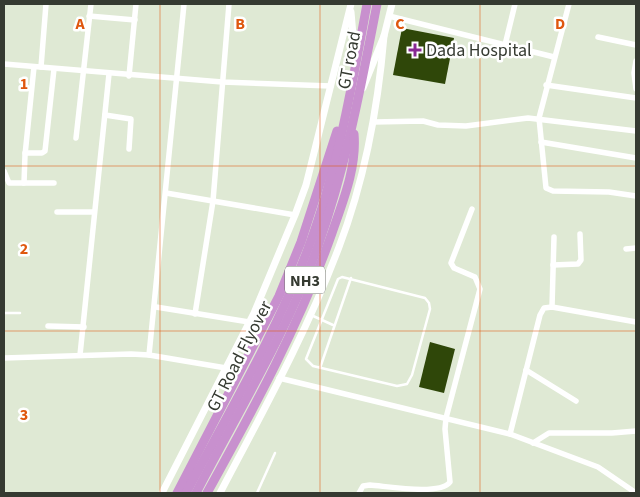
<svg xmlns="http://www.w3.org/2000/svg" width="640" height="497" font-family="'Source Sans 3',sans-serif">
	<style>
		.building { fill: #2f4709 }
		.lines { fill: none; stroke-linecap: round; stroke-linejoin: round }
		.service { stroke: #fff; stroke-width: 2.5 }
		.minor { stroke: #fff; stroke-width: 5.5 }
		.tertiary { stroke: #fff; stroke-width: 7 }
		.trunk { stroke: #c890ce; stroke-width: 9 }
		.grid { fill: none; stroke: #df570e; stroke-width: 1; stroke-opacity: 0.55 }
		.poi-dot { fill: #882993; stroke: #fff; stroke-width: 2 }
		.labels { text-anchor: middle; stroke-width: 5; stroke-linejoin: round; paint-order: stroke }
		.shield { fill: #fff; stroke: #72756f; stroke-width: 1 }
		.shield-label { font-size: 16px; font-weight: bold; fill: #353a31 }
		.poi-label { font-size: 18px; fill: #353a31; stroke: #fff; text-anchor: start }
		.street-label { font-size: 18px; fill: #353a31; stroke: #fff }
		.grid-label { font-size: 16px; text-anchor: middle; font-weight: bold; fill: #df570e; stroke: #fff; stroke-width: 5; stroke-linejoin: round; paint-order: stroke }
	</style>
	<rect width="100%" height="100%" fill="#dfe9d4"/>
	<g class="building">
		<path d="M402,28L454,38L445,84L393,75Z"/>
		<path d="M430,342L455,349L444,393L419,387Z"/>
	</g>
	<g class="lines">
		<g class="service">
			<path d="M342,277L425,298L429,303L430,309L412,375L407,384L397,386L313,366L306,359L338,279Z"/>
			<path d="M4,313H20"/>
			<path d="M311,315L333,325"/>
			<path d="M320,368L351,278"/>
			<path d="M257,493L275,453"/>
		</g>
		<g class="minor">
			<path d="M569,4L539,118L546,188L553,191L609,192L636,196"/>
			<path d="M89,16L135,20"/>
			<path d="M389,16L554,57"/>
			<path d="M598,37L636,45"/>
			<path d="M505,45L515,4"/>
			<path d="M636,61L634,73L636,89"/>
			<path d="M4,64L222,82L331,86"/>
			<path d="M41,67L46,4"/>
			<path d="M129,76L136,4"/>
			<path d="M546,85L636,98"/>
			<path d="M105,115L131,119L129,149"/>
			<path d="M374,122L423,121L438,125L466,126L528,118L636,131"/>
			<path d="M76,138L91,4"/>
			<path d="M541,142L636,158"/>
			<path d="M25,153H42L45,151L54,69"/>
			<path d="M4,171L9,183H54"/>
			<path d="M24,183L25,155L34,67"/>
			<path d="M166,193L295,215"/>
			<path d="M57,212H94"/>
			<path d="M626,249L636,248"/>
			<path d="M553,265L578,264L581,260L580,234"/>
			<path d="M156,307L249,322"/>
			<path d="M552,307L554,237"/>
			<path d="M195,314L213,201L229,4"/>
			<path d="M48,326L84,327"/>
			<path d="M80,355L109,74"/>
			<path d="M149,355L184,4"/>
			<path d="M4,358L131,354L149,355L226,368"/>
			<path d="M526,370L576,401"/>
			<path d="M279,378L510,434L598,467L636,493"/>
			<path d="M510,434L540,315L544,308L552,307L636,322"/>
			<path d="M533,443L549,433H612L636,431"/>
			<path d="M359,493L363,486L370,485C386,486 440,496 450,482L445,429L446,418L480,289L475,277L454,268L451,263L472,209"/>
		</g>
		<g class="tertiary">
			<path d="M351,12L353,35L358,50"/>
			<path d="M363,88L384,36L392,4"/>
			<path d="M162,493L254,313L295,215L306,185L351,4"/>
			<path d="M220,493C262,413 307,332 339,247C365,179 378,108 384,36"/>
		</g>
		<g class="trunk">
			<path d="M177,493L279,296L301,242L337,131"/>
			<path d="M186,493C229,412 277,332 309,246C338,168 352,85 367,4"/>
			<path d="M196,493C238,412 287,332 318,246C346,167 361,86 377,4"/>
			<path d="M207,493C254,408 300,324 332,233C343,201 357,167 354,134"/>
		</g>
	</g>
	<path class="grid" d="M160,4V493M320,4V493M480,4V493M4,166H636M4,331H636"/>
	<path class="poi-dot" d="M412.5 42.5h5v5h5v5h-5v5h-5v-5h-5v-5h5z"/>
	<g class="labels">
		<rect class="shield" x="285" y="266.5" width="40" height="27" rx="4"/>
		<g class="shield-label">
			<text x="305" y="286">NH3</text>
		</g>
		<g class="poi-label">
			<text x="426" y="56">Dada Hospital</text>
		</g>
		<g class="street-label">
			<text transform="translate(349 60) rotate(-79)" y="6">GT road</text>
			<text transform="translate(239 356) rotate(-63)" y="6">GT Road Flyover</text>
		</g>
	</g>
	<g class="grid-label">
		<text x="80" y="29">A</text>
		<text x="240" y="29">B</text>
		<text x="400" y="29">C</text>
		<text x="560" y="29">D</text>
		<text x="24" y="89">1</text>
		<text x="24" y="254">2</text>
		<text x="24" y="420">3</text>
	</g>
	<rect width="640" height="497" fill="none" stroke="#353a31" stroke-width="10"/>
</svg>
